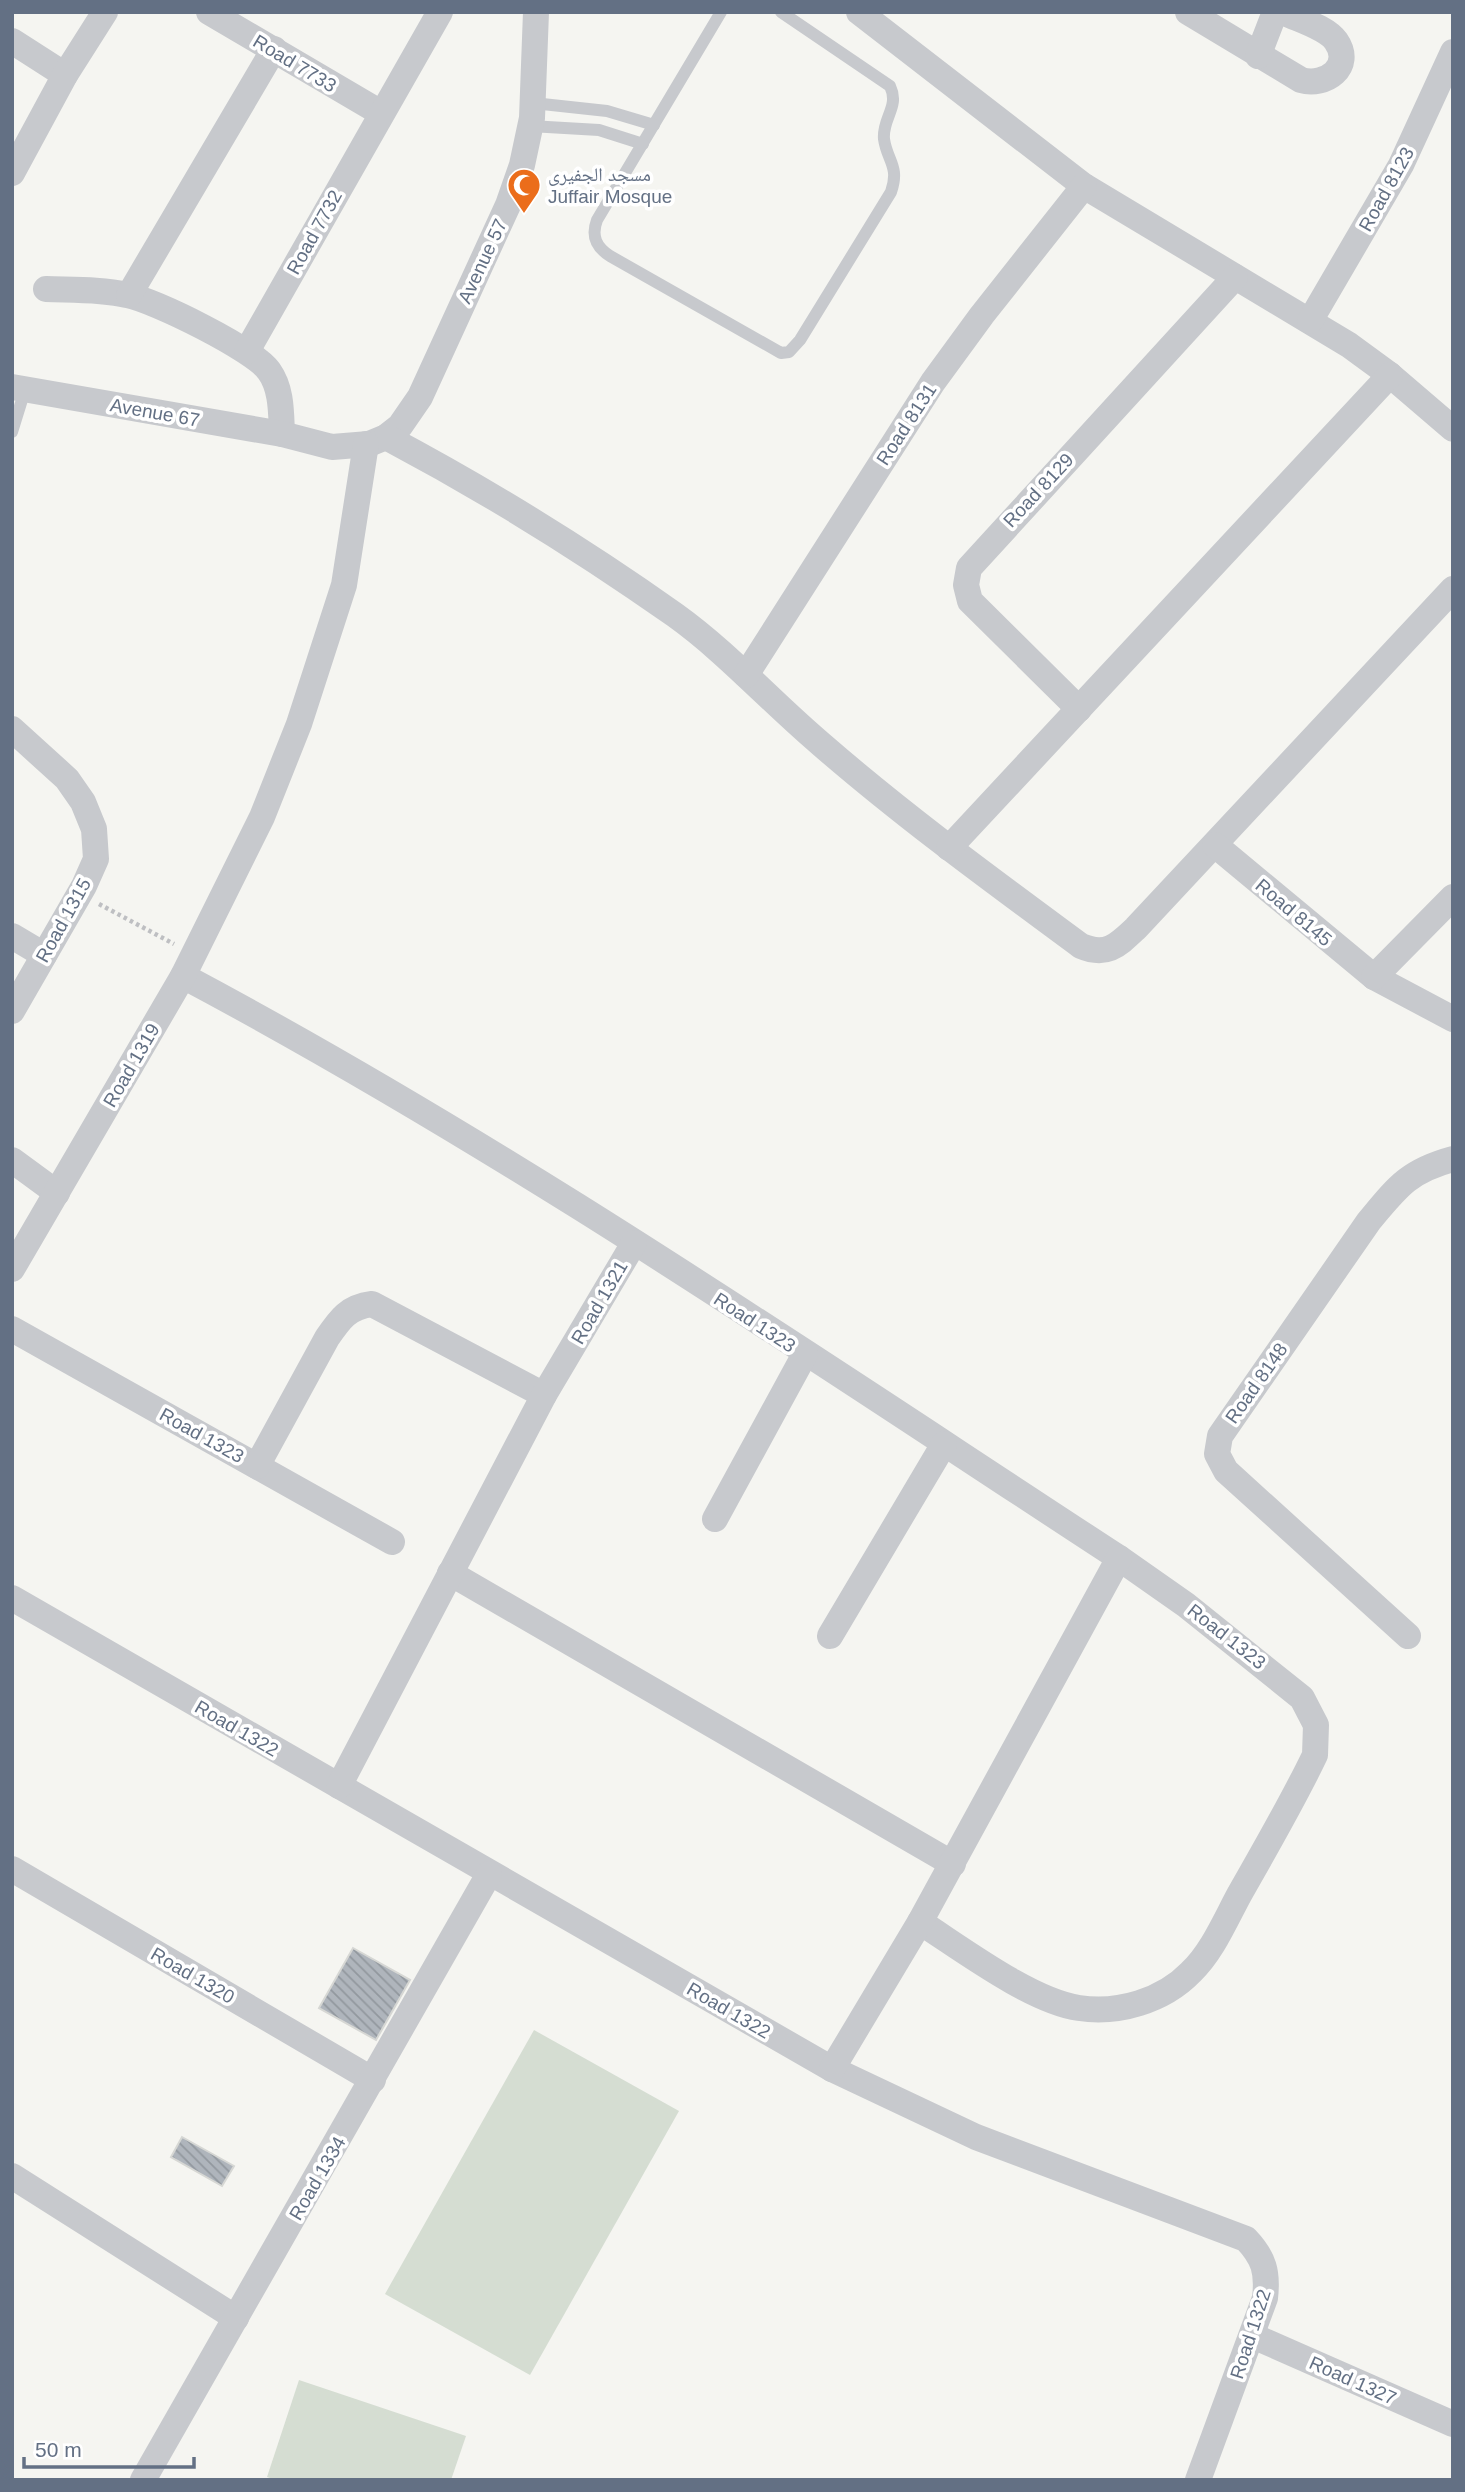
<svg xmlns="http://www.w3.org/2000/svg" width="1465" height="2492" font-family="Arial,'Noto Naskh Arabic',sans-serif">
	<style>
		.grass { fill: #d5ddd2 }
		.building { fill: url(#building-back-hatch); stroke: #d6d7d4; stroke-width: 2 }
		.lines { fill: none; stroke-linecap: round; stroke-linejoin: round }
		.path { stroke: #bebfc2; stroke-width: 4.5; stroke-dasharray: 3.5 3.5; stroke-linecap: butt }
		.service { stroke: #c7c9cd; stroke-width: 12 }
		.minor { stroke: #c7c9cd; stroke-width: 26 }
		.labels { text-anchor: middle; stroke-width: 7; stroke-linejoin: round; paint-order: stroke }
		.street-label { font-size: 19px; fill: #637084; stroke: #fff }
		.poi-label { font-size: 19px; fill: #637084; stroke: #fff; text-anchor: start }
	</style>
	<defs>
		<pattern id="building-back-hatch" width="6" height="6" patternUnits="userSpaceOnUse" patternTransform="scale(1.75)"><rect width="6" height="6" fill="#afb5bc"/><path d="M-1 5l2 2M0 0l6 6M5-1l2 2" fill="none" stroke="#92989e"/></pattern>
	</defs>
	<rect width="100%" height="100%" fill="#f5f5f1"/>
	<g class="grass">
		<path d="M534,2030L679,2111L530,2375L385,2294Z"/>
		<path d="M299,2380L466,2436L451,2480H276L267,2477Z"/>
	</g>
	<g class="building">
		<path d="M353,1948L410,1980L376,2040L319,2008Z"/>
		<path d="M182,2137L234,2166L222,2186L171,2157Z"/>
	</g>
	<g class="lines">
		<path class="path" d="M99,904L174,944"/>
		<g class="service">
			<path d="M721,12L597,220C591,236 596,247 610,256L781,353L789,352L800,340L891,192C900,166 887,161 884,139C882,118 900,107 890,86L781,12"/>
			<path d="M533,103L607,111L654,125"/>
			<path d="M530,126L599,130L643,144"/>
			<path d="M12,432L25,390"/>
		</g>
		<g class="minor">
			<path d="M209,12L381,113"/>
			<path d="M859,12L1084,186L1349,345L1390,375L1453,429"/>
			<path d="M1188,12L1301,80C1325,87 1354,67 1336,41C1326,27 1299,20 1283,12"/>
			<path d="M12,41L65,75"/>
			<path d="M1258,56L1275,12"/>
			<path d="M12,173L65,75L105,12"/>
			<path d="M46,289C73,290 101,289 127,295C154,300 255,350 269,371C282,389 281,413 282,434"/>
			<path d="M129,295L274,49"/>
			<path d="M1310,321L1401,165L1453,52"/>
			<path d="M247,351L440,12"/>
			<path d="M12,387L282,434L332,447L369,444L386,437L400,426L420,397L508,205L522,165L532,118L536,12"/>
			<path d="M386,437C486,490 583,550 675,615C728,653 772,703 822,745C905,817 993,881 1081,946C1107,957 1118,945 1136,928L1453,589"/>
			<path d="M746,675L933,382L982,315L1084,186"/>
			<path d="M1079,709L970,601L966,585L969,568L1235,277"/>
			<path d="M12,729L67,779L83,802L94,829L96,859L84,886L12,1011"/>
			<path d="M1215,845L1374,977L1453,1019"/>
			<path d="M949,848L1390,375"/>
			<path d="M12,936L44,955"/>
			<path d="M183,976C508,1149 811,1357 1119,1558L1186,1605L1302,1698L1316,1725L1315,1755C1292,1803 1265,1849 1239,1895C1225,1921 1212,1952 1191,1972C1163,2001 1118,2014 1079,2008C1031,2001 962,1949 920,1922"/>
			<path d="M1374,977L1453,897"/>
			<path d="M12,1160L57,1193"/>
			<path d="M12,1269L183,976L262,817L299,724L344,585L366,444"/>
			<path d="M12,1329L392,1542"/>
			<path d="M257,1466L327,1338C340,1319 348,1307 372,1304L544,1395"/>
			<path d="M715,1519L805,1354"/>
			<path d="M450,1573L953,1864"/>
			<path d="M12,1598L832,2069L976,2137L1246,2239C1264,2258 1268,2272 1265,2298L1198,2480"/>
			<path d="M830,1636L944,1444"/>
			<path d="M1408,1636L1226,1471L1217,1454L1220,1436L1369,1221C1398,1186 1409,1171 1453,1159"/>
			<path d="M339,1786L544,1395L634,1243"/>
			<path d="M12,1869L373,2080"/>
			<path d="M832,2069L920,1922L1119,1558"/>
			<path d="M12,2176L236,2318"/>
			<path d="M1253,2336L1453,2424"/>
			<path d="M143,2480L489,1874"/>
		</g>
	</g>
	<defs>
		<symbol id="mosque-pin" viewBox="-11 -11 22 30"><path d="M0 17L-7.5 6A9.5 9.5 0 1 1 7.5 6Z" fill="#eb6d1b" stroke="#fff"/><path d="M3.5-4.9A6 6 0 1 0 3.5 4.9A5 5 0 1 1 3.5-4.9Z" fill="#fff"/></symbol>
	</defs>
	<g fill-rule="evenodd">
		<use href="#mosque-pin" x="505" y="166" width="38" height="52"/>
	</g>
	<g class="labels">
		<g class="street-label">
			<text transform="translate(295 63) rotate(31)" y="7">Road 7733</text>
			<text transform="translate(1386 189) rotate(-61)" y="7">Road 8123</text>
			<text transform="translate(314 232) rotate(-61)" y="7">Road 7732</text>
			<text transform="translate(482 261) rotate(-65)" y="7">Avenue 57</text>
			<text transform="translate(155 412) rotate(10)" y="7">Avenue 67</text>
			<text transform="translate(906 424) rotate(-57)" y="7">Road 8131</text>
			<text transform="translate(1038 490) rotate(-47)" y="7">Road 8129</text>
			<text transform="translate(1294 912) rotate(40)" y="7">Road 8145</text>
			<text transform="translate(63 920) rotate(-61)" y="7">Road 1315</text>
			<text transform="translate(131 1065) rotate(-60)" y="7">Road 1319</text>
			<text transform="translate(599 1302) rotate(-60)" y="7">Road 1321</text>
			<text transform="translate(755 1322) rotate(33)" y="7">Road 1323</text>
			<text transform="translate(1256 1383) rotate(-55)" y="7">Road 8148</text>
			<text transform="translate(202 1435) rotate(29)" y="7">Road 1323</text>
			<text transform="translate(1227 1636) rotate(38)" y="7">Road 1323</text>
			<text transform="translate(237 1728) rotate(30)" y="7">Road 1322</text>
			<text transform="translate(193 1975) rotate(30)" y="7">Road 1320</text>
			<text transform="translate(729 2010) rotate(30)" y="7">Road 1322</text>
			<text transform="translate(317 2178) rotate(-60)" y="7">Road 1334</text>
			<text transform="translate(1250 2334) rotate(-72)" y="7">Road 1322</text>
			<text transform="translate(1353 2380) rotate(24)" y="7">Road 1327</text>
		</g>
		<g class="poi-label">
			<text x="548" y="181">مسجد الجفيري<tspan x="548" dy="22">Juffair Mosque</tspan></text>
		</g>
	</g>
	<rect width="1465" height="2492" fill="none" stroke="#637084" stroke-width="28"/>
	<path d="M24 2457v10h170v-10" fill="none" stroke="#637084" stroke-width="3.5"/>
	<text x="35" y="2457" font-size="21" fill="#637084" stroke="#ffffff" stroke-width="5" paint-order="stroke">50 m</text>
</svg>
